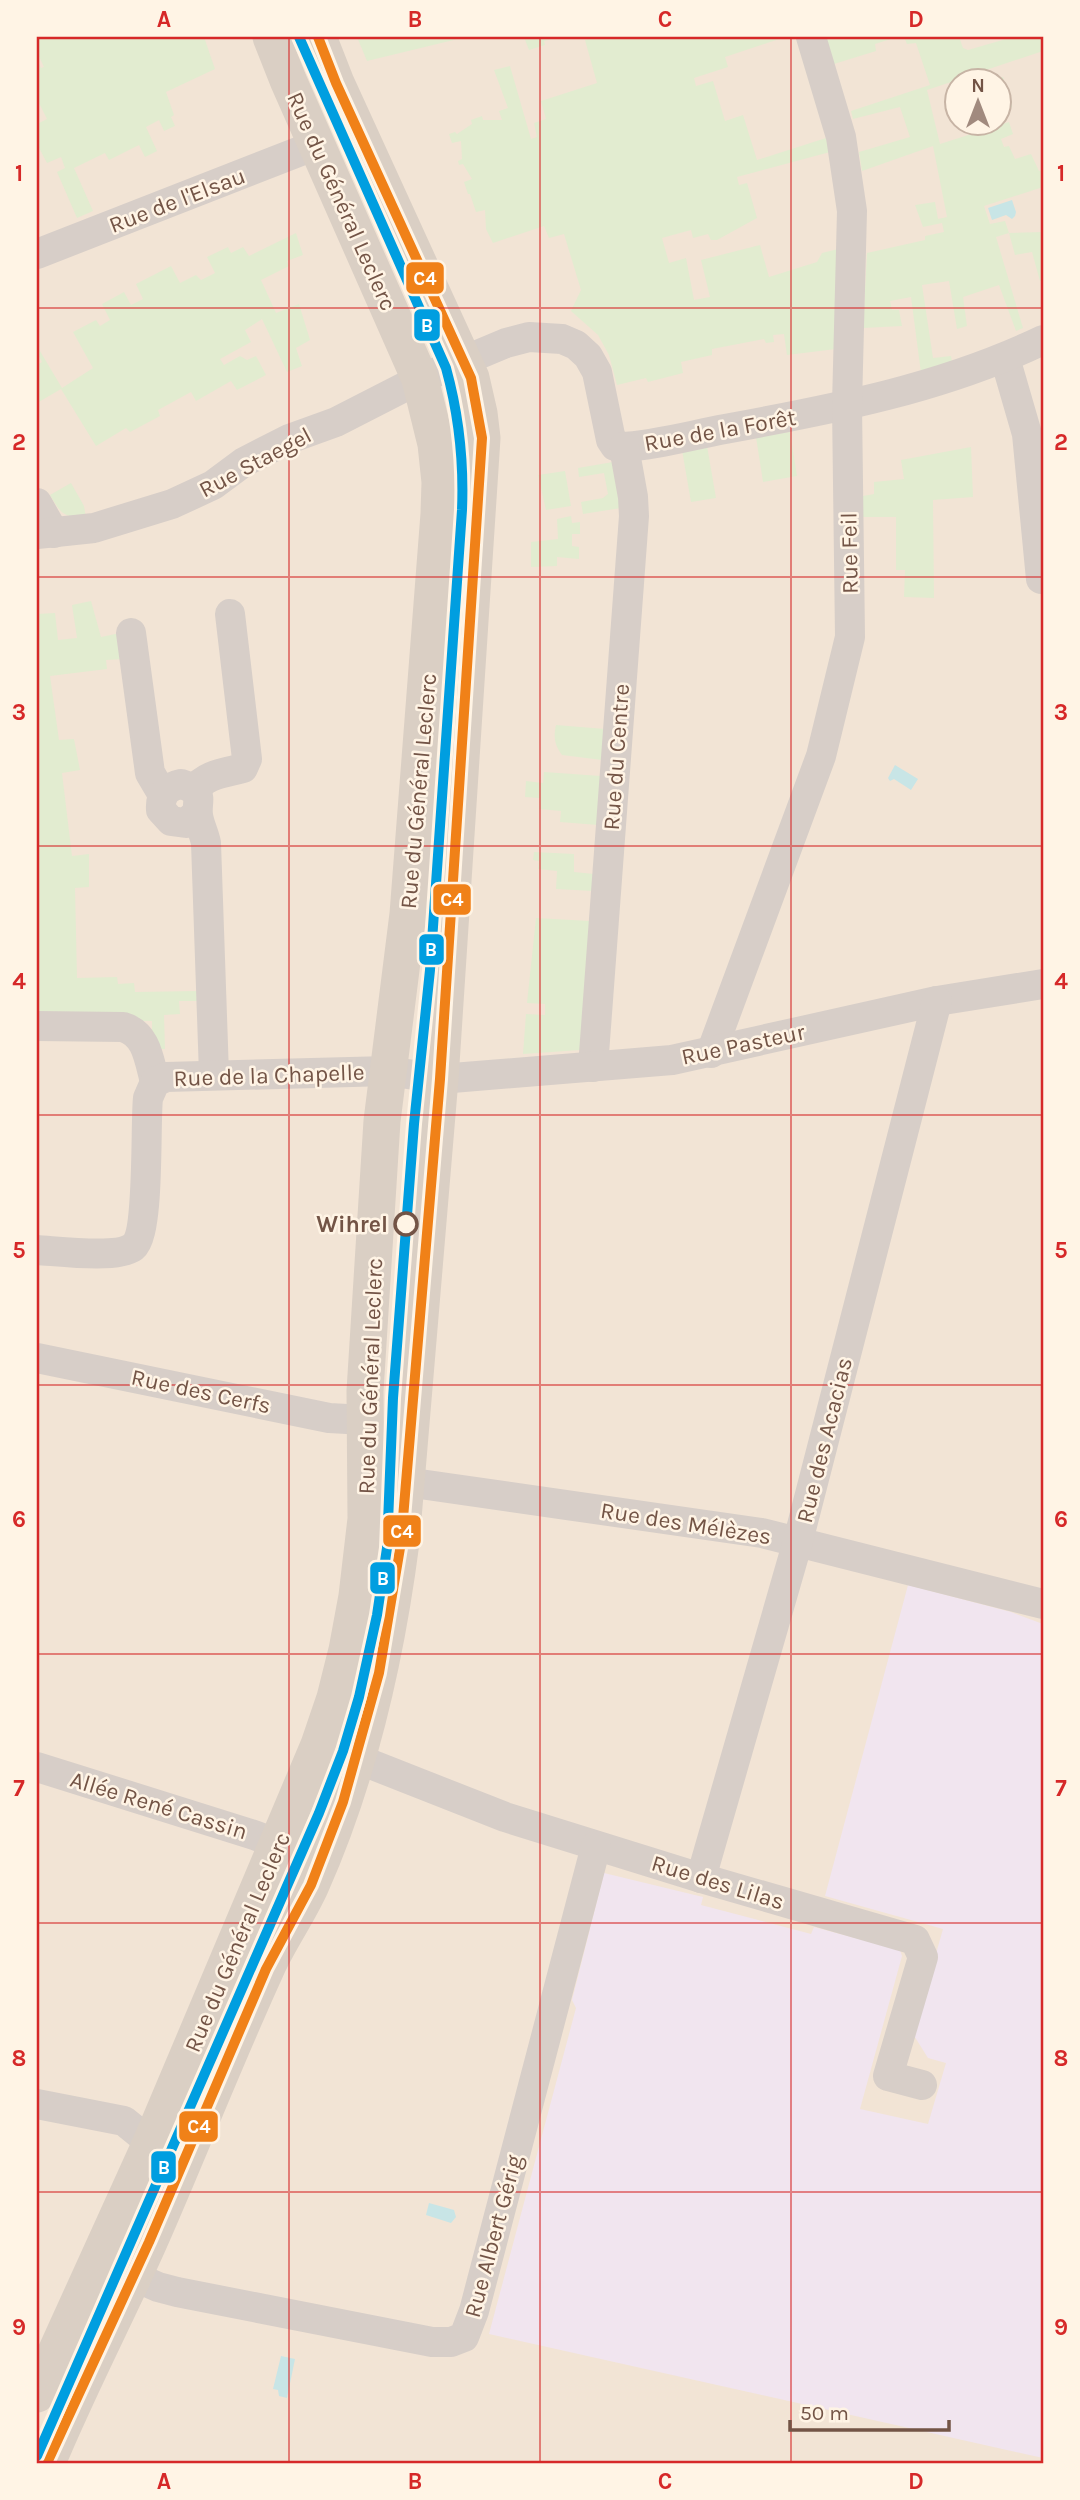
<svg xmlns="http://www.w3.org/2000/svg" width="1080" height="2500" font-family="Karla,sans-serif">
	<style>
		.residential { fill: #f2e4d5; fill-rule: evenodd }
		.education { fill: #f1e5ef }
		.green { fill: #e2ecd0 }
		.water { fill: #c8e5e6 }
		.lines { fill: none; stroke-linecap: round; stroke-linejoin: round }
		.minor { stroke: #d7cec8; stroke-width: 30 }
		.major { stroke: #dacfc4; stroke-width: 37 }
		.bus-1-casing { stroke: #fff4e5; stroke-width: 16 }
		.bus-1 { stroke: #f08118; stroke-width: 10 }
		.tram-1-casing { stroke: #fff4e5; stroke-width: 16 }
		.tram-1 { stroke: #009ee0; stroke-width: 10 }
		.grid { fill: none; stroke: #d62828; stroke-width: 2; stroke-opacity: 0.55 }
		.stop-dot { fill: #fff4e5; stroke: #735446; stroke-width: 3.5 }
		.labels { text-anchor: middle; stroke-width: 5; stroke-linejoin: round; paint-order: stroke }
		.street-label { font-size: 23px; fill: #735446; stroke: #fff4e5 }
		.stop-label { font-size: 23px; font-weight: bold; fill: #735446; stroke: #fff4e5; text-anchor: end }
		.line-badge { stroke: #fff4e5; stroke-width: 2.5 }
		.badge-label { font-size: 19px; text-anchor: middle; font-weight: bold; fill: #fff }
		.neatline { fill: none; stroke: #d62828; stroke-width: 2.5 }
		.grid-label { font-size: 23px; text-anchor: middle; font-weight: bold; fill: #d62828 }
	</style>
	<rect width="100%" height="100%" fill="#f6efe5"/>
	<path class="residential" d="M37,37H1043V2463H37ZM958,80H1000V122H958Z"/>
	<path class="education" d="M908,1585L1011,1612L1043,1624V2458L489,2334L576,2008L572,2000L604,1873L703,1897L701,1905L811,1934L814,1927L900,1950L902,1956L860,2109L928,2124L946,2063L928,2058L913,2034L943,1929L825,1896Z"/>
	<g class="green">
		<path d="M37,37H204L215,69L166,92L174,115L171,117L175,126L164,131L159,120L146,127L157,151L145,157L139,145L109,160L105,153L74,168L93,211L77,218L57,172L65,168L61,157L47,163L37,144V124L47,119L37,99V60L41,68L44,67L37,52Z"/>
		<path d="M357,37H461L462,38L367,61Z"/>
		<path d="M524,37H559L544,41L545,45L529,50Z"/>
		<path d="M593,37H719L721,40L730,37H785L725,57L728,67L694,78L696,86L713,81L725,121L743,115L757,160L826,138L830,152L737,177L739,185L747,183L757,218L717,240H711L708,234L693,238L691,230L662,238L669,263L686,258L694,300L710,297L701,260L760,245L769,277L817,262L822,253L838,249L836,349L787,355L784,334L773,335L774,342L766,343L764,339L712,349V355L681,362L683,373L648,382L646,378L617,385L609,355L598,335L571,311L581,290L564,234L549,238L544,226L493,243L486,229L485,210L476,212L470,194H468L464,182L472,179L463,164L459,165L458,161L462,159L461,141L452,143L449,134L455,132L457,134L472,124L471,120L482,116L483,120H502L499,111L508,108L494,70L510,66L531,139L537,137L534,123L546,119L541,101L597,83L585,40Z"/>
		<path d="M825,37H838L843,40L852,37H897L875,44L876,51L834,64Z"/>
		<path d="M904,37H959L963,48L968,50L1013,37H1043V51L983,71L986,80H974L972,75L927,90L940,144L1009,122L1013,134L1001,139L1004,147L1009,146L1015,159L1031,154L1039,171L1043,170V187L984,206L990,224L1005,221L1009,233L1043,232V280L1040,281L1032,252L1015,255L1009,233L996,237L1023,328L1016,331L999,285L963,297L967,326L957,329L949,281L922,285L933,358L951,356L952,362L921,373L911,297L890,301L892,310H899L902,326L863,328L867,253L925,240V236L944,232L942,223L923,227L915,205L935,202L938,219L947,217L933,146L862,171L859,152L910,137L900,107L853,119L851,111L930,85L916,43L907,44Z"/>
		<path d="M1003,77L1007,92H1009L1012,107L1009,108L1000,103V80H993Z"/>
		<path d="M296,233L303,255L287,261L289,266L261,280L276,313L299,304L310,340L296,348L302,366L287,372L262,319L245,330L251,342L220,359L224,365L240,356L247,360L256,356L266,375L237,390L231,381L196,401L191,392L158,410L160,416L130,432L126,428L96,446L61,389L37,403V365L42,362L37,353V346L62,388L93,368L73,332L96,320L100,326L110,320L102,304L124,292L131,305L143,299L136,284L171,266L180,283L196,275L201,280L215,273L207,257L228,247L231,253L243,247L249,256Z"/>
		<path d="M790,432L797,476L763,482L756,437Z"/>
		<path d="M707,446L716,498L691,502L682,450Z"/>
		<path d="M971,447L973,497L933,500L934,598L904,597L905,570H896V517H863V496L874,494V482L904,479L901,460Z"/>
		<path d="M613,462L621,508L583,514L581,502L603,498L608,494L604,473L579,477L578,468Z"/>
		<path d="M565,471L571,506L546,510L538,475Z"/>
		<path d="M71,483L84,506L86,518C63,517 61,514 50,495Z"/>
		<path d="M571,516L572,523L580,522V534H572V546L579,547V559L557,557V566L531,567V542L558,539L557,519Z"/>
		<path d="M91,601L101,637L120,633L124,659L106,660L107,669L50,676L59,740L74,739L80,770L62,773L72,856L89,854V887L75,888L77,978L117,977L118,984L134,983L135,992L198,991V1001H179L180,1014L164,1015L165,1049H152V1021L37,1020V614L55,613L58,640L77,638L72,605Z"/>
		<path d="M556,725L605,729L602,760L562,755C555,746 553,737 556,725Z"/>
		<path d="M544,772L601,776L598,825L560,822L561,811L539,809L540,798L525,797L526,781L543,783Z"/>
		<path d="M534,852L574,854V872L594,874L593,891L556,889L557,871L538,869L539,861L533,860Z"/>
		<path d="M536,918L590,921L580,1050L523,1054L526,1014L545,1015V1004L527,1003Z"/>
	</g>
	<g class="water">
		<path d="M1012,200L1016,212L1015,216L1012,219L1006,215L992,220L988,208Z"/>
		<path d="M895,765L918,779L911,790L894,779L890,781L888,778Z"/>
		<path d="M429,2203L454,2210L456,2217L451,2223L426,2215Z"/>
		<path d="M281,2356L295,2359L287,2398L279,2396L278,2390L273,2389Z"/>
	</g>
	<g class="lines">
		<g class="minor">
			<path d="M37,254L316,145"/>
			<path d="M1005,358L1027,434L1041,579"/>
			<path d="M37,503L54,533"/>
			<path d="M37,534L94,528L172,504L213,485L244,462L289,439L336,422L420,379L506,343L529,337L562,339L576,345L588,356L597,372L611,440L615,446L620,447C653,446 692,435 725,429C834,409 943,388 1043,340"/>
			<path d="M131,633L150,773L163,795"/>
			<path d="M194,790C206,774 224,773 243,768L247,759L230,614"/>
			<path d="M197,813L186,823L171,821L161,810C160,795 166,787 181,784C206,791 196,800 198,815C199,824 204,833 206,843L214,1074"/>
			<path d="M37,1026L123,1027C147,1034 149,1060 155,1082"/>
			<path d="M711,1053L821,756L850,637L847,405L852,211L841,137L811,37"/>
			<path d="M593,1067L634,516L633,497L624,447"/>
			<path d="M37,1250C57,1251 117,1259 133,1247C150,1233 145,1124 148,1098L155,1082L166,1077L388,1071L440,1079L672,1060L937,1001L1043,984"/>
			<path d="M37,1358L329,1418L365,1420"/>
			<path d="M406,1482L762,1533L1043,1604"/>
			<path d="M355,1758L505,1817L701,1878L915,1940L923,1957L888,2076L922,2085"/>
			<path d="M37,1767L254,1835L321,1860"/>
			<path d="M701,1878L798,1541L937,1001"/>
			<path d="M37,2104L124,2121L151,2143"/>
			<path d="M133,2276L158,2287L177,2292L432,2342H451L464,2337L474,2311L596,1846"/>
		</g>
		<g class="major">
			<path d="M37,2394L151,2143L319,1745L335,1698L347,1650L357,1596L366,1519L365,1391L382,1121L408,914L439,514L440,482L436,444L420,379L288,80L271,37"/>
			<path d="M47,2463C78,2388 116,2316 149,2242C189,2151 225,2059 266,1969C279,1940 298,1914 311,1885C359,1777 386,1658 401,1542L440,1079L482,438L479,413L471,378L336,83L318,37"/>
		</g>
		<defs>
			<path id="bus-1" d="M47,2463L149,2242L266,1969L311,1885L343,1802L379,1673L401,1542L440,1079L482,438L471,378L336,83L318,37"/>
		</defs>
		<use href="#bus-1" class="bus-1-casing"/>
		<use href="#bus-1" class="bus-1"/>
		<defs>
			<path id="tram-1" d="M37,2456L319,1813L343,1751L359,1697L377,1615L387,1548L393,1398L414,1124L430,970L462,510C464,461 459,415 446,368L299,37"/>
		</defs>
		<use href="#tram-1" class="tram-1-casing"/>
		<use href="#tram-1" class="tram-1"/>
	</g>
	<path class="grid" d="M289,37V2463M540,37V2463M791,37V2463M37,308H1043M37,577H1043M37,846H1043M37,1115H1043M37,1385H1043M37,1654H1043M37,1923H1043M37,2192H1043"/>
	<circle class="stop-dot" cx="406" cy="1224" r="11"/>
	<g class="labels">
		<g class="street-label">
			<text transform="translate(177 200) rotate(-21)" y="8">Rue de l'Elsau</text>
			<text transform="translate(342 201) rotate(66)" y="8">Rue du Général Leclerc</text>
			<text transform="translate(720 430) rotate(-10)" y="8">Rue de la Forêt</text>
			<text transform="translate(255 462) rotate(-28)" y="8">Rue Staegel</text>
			<text transform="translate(849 553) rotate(-91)" y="8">Rue Feil</text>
			<text transform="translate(616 757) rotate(-86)" y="8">Rue du Centre</text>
			<text transform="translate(418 791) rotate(-85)" y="8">Rue du Général Leclerc</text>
			<text transform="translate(743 1044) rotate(-12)" y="8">Rue Pasteur</text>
			<text transform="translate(269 1075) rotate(-2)" y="8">Rue de la Chapelle</text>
			<text transform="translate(370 1376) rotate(-88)" y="8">Rue du Général Leclerc</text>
			<text transform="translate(201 1391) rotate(12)" y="8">Rue des Cerfs</text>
			<text transform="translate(824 1440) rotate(-76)" y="8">Rue des Acacias</text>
			<text transform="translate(686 1523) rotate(9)" y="8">Rue des Mélèzes</text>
			<text transform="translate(159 1805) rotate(17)" y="8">Allée René Cassin</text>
			<text transform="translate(718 1882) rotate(17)" y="8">Rue des Lilas</text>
			<text transform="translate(237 1942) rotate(-67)" y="8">Rue du Général Leclerc</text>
			<text transform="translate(493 2236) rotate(-75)" y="8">Rue Albert Gérig</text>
		</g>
		<g class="stop-label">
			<text x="388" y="1232">Wihrel</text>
		</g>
	</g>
	<g class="line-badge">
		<rect x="405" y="261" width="40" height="34" rx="7" fill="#f08118"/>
		<rect x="413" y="308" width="28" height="34" rx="7" fill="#009ee0"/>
		<rect x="432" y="883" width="40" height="33" rx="7" fill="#f08118"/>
		<rect x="418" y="933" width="27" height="33" rx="7" fill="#009ee0"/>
		<rect x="382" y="1514" width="40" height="34" rx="7" fill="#f08118"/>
		<rect x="369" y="1561" width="27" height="34" rx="7" fill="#009ee0"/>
		<rect x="178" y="2110" width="41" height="33" rx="7" fill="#f08118"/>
		<rect x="150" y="2150" width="27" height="34" rx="7" fill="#009ee0"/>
	</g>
	<g class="badge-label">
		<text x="425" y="285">C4</text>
		<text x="427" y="332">B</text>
		<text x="452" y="906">C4</text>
		<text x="431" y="956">B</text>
		<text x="402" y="1538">C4</text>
		<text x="383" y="1585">B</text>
		<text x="199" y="2133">C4</text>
		<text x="164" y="2174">B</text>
	</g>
	<rect width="1080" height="2500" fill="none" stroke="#fff4e5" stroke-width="77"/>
	<g transform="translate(978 102)"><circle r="33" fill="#fff4e5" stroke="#c7b4a5" stroke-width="2"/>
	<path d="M0-5L12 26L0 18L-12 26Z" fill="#a18a7e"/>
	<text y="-10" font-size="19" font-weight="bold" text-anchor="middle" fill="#735446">N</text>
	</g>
	<path d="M790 2420v10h159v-10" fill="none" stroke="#735446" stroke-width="3.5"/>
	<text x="800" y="2420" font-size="21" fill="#735446" stroke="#fff4e5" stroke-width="5" paint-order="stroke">50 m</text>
	<rect x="38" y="38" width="1004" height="2424" class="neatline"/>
	<g class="grid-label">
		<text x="164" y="27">A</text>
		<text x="415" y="27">B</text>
		<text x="665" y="27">C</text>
		<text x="916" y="27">D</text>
		<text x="19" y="181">1</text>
		<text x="1061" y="181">1</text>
		<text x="19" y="450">2</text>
		<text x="1061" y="450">2</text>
		<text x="19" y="720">3</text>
		<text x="1061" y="720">3</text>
		<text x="19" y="989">4</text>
		<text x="1061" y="989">4</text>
		<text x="19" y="1258">5</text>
		<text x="1061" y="1258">5</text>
		<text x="19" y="1527">6</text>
		<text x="1061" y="1527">6</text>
		<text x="19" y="1796">7</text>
		<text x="1061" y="1796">7</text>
		<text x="19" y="2066">8</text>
		<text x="1061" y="2066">8</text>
		<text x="19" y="2335">9</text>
		<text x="1061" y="2335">9</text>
		<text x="164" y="2489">A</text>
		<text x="415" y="2489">B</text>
		<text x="665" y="2489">C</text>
		<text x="916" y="2489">D</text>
	</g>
</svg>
